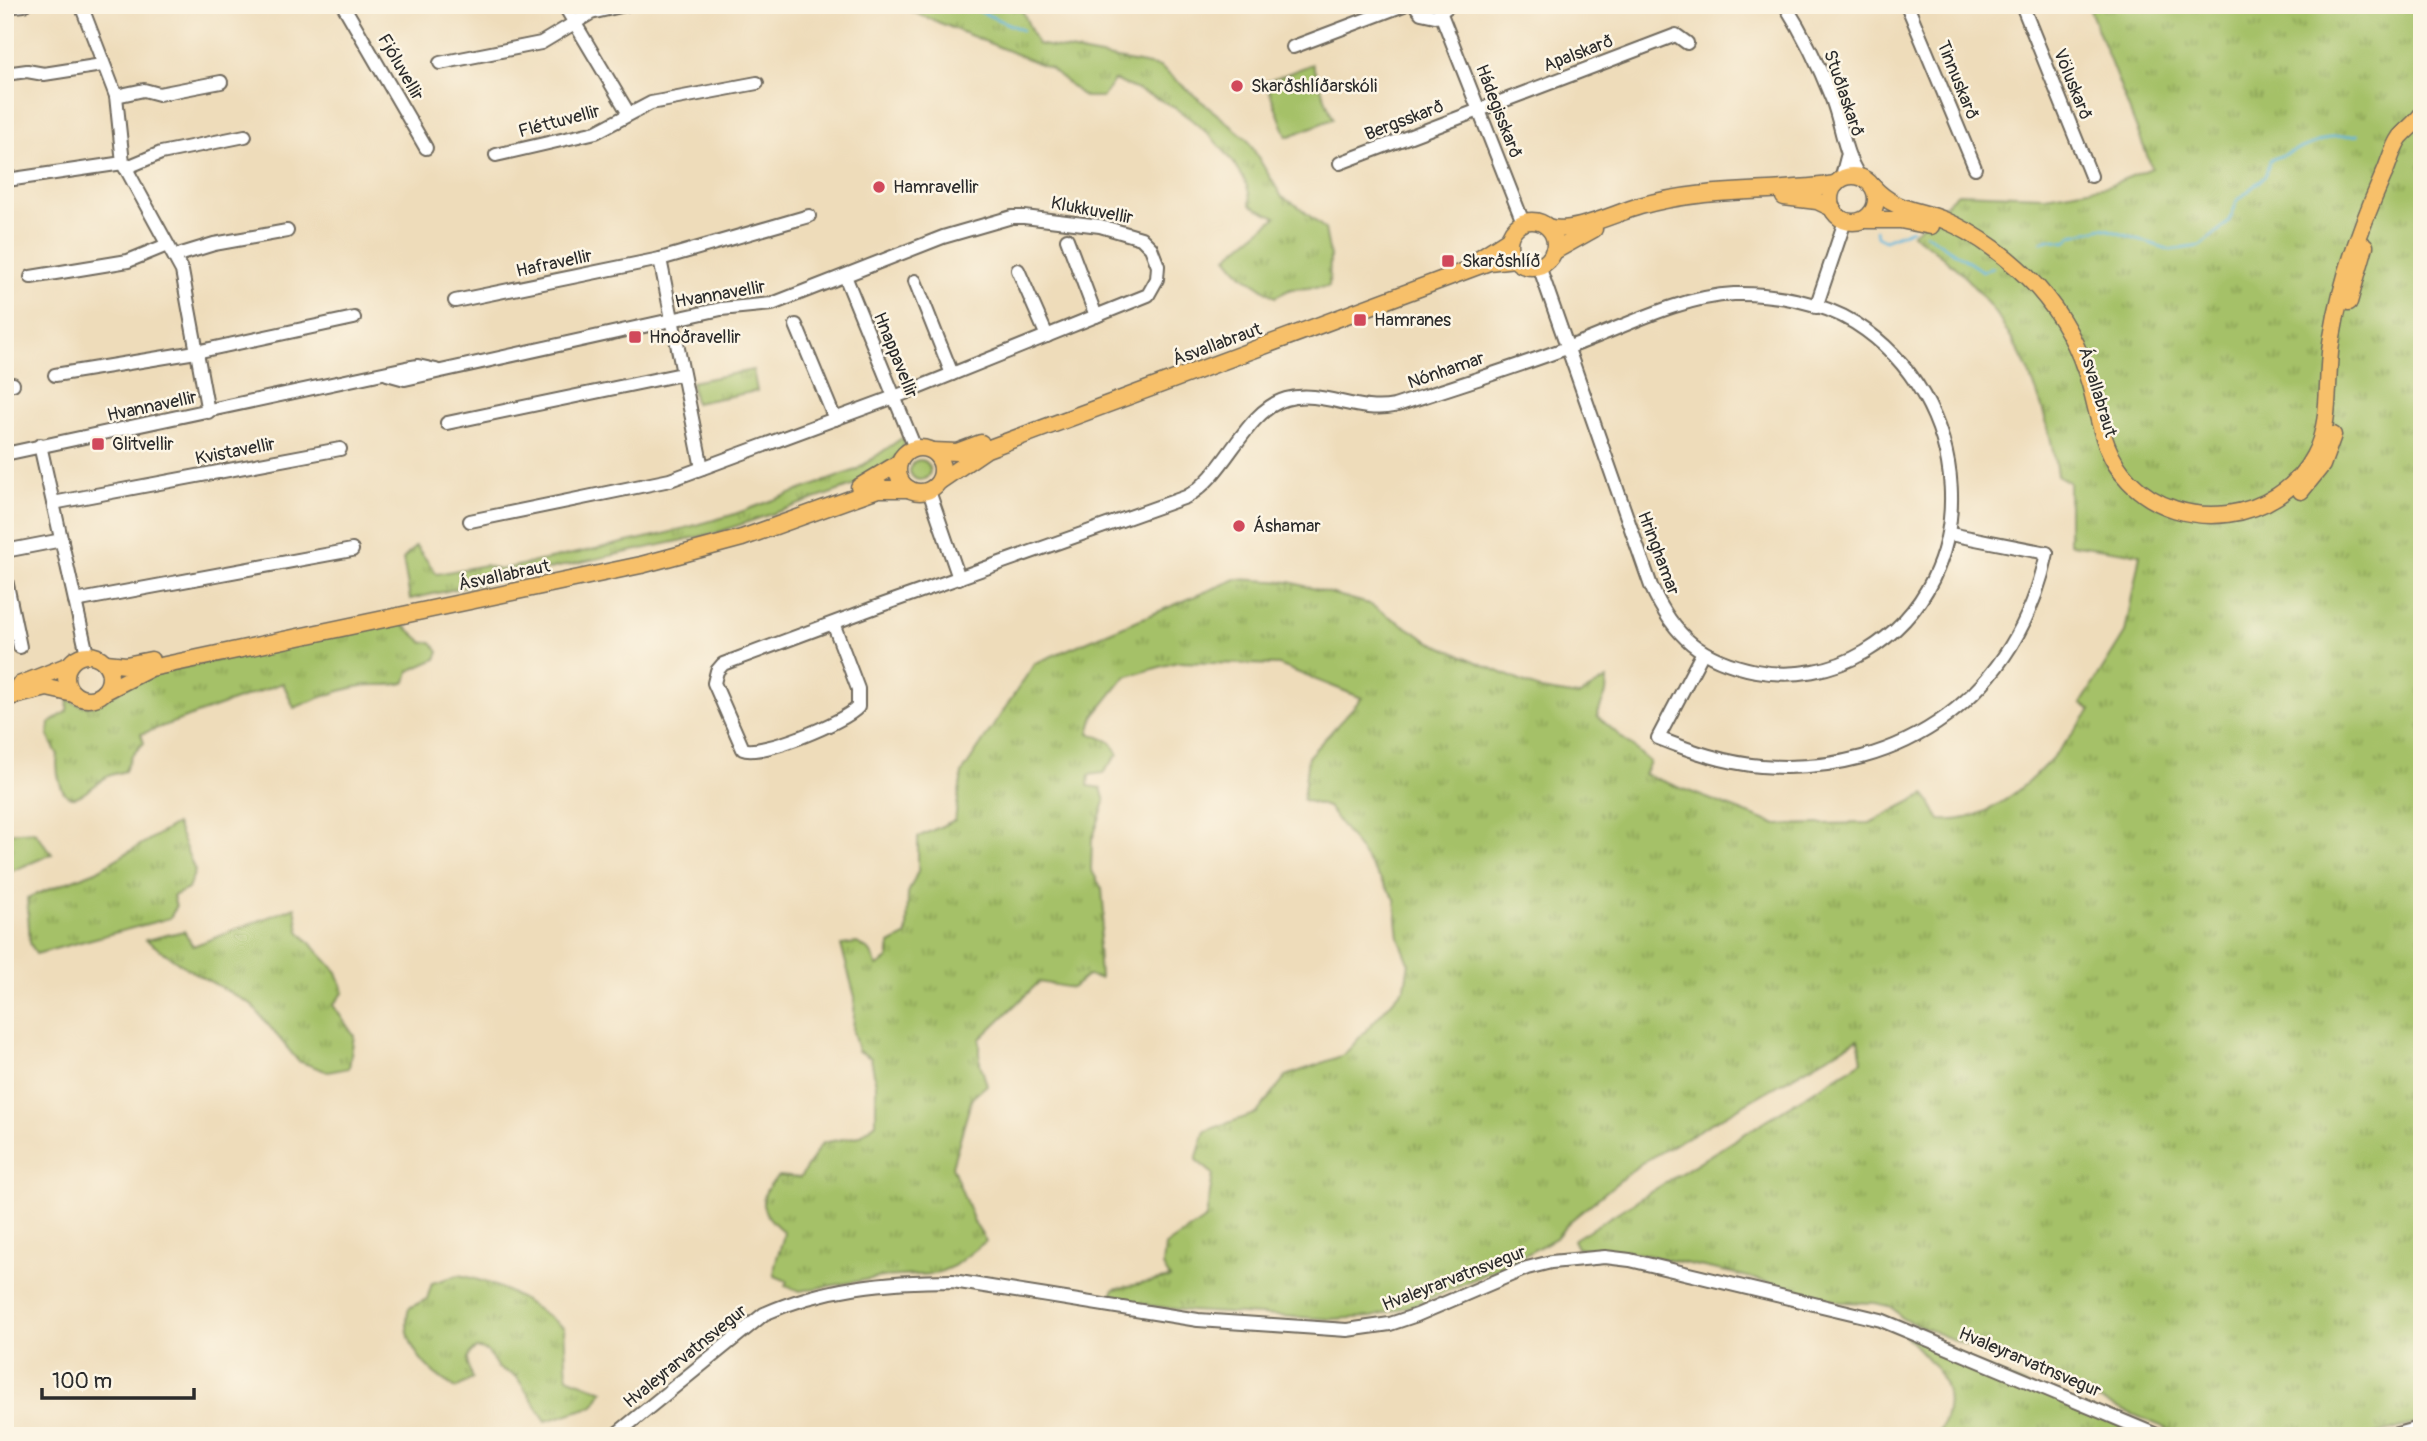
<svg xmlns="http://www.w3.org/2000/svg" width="2427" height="1441" font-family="Pangolin,sans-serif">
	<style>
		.grass { fill: url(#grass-tufts); stroke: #687649; stroke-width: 2 }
		.garden { fill: #a5c167; stroke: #687649; stroke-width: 2 }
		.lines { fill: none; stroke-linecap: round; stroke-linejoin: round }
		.stream { stroke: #60b5dc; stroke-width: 2.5 }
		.minor-casing { stroke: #6f695d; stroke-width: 16 }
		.major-casing { stroke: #6f695d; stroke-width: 19 }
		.minor { stroke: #fff; stroke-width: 12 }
		.major { stroke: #f7c06b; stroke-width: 16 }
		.poi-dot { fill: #d1495b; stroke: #fcf5e5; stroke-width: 2.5 }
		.labels { text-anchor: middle; stroke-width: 5; stroke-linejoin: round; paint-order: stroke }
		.street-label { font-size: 18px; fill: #2b2b2b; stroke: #fcf5e5 }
		.poi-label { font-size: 18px; fill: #2b2b2b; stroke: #fcf5e5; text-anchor: start }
	</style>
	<defs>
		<pattern id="grass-tufts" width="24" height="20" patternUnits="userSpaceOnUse" patternTransform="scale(1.75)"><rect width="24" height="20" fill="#a5c167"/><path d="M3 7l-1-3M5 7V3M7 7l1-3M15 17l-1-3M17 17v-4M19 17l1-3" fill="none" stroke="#879d55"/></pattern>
	</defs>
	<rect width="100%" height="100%" fill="#fcf5e5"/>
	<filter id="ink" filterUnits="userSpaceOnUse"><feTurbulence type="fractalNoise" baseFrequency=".0143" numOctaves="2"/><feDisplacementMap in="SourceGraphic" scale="14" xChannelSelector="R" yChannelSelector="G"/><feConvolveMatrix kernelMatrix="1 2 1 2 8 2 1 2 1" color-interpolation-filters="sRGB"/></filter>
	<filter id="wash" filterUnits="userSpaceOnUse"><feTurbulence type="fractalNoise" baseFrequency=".00686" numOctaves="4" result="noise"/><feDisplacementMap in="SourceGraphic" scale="28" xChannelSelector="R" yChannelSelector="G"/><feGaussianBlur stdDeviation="1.57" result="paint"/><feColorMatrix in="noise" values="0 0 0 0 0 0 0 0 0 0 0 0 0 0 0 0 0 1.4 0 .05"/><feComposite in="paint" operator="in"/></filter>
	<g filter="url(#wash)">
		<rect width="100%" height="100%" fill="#eedcba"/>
		<g class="grass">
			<path d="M896,5H1020L1037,44L1160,67L1247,139L1282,197L1298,206L1325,229L1330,256L1329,287L1291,289L1275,297L1241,274L1227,257L1276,217L1250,205C1253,173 1204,127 1178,110C1159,97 1134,89 1114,80L1103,97H1084L1050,68Z"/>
			<path d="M2088,5H2422V1422L2370,1436H2185L1903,1319L1892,1307L1875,1303L1841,1302L1732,1273L1627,1251L1577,1248L1573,1240L1862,1061L1858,1039L1640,1164L1569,1222L1556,1238L1512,1262L1417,1304L1372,1317L1331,1319L1189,1311L1109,1300L1114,1289L1170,1278L1163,1266L1165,1246L1206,1218L1213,1174L1196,1160L1205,1131L1257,1113L1286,1076L1344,1055L1405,987L1409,963L1399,938L1395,899L1328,807L1303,800L1308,757L1362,698L1279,665L1177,662L1125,677L1094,716L1089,733L1111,742L1118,754L1103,773L1089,775L1088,786L1101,788L1105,802L1092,840L1091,869L1102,889L1104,913L1098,947L1100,978L1087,976L1072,988L1039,982L980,1039V1063L987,1085L972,1098L952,1166L975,1224L986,1241L954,1266L935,1274L882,1277L800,1291L785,1286L787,1281L775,1276C773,1260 782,1249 784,1232C760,1213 754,1198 779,1176L800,1178L822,1143L860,1136L876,1123V1085L871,1058L858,1051L853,1032L855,997L841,945L857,943L870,951L877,966L888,959L890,944L907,935L908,893L918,871V837L955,820L962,773L1035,663L1236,579L1290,582L1369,604L1431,642L1541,690L1578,696L1607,679L1606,693L1597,716L1650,762L1644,774L1777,825L1870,823L1925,794L1940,820C2001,826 2058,754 2091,710L2081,704L2125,633L2140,554L2069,544V482L2057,475C2044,377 1996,288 1912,234L1958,193L2045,196L2107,186L2152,168Z"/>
			<path d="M753,370L757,391L695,403L691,382Z"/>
			<path d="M902,438H906L903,448L891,463L861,483L716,533L410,599L403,559L416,546L437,574L485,565L499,570L664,534L732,515L856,470Z"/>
			<circle cx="920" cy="470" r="10"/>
			<path d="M399,621L424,643L432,642L439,652L436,659L409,671L406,682C390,688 378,683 362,686C338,690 316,699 294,708L283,683L141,734L144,743L131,756L125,771C119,773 113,774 108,776C93,784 69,815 60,783C57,773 56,765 58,755L48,736L50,723L67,711L68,699C93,716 104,699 124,687C132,682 141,678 150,674Z"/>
			<path d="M176,824L195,871L188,889L173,896L176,907L170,918L36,954L30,943L27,898L96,871Z"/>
			<path d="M34,831L52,854L5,874V833Z"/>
			<path d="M295,907L299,931L337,972L344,992L333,1005L354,1036L349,1068L328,1072L298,1061L251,1004L191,971L146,940L184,931L193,946Z"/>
			<path d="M459,1275C501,1283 530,1303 564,1328L567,1377L603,1391L594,1406L546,1421L516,1376L498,1368L487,1351L476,1348C463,1356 468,1367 472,1379L456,1388C427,1372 399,1343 409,1308L427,1299L432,1283Z"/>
			<path d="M1905,1335L2147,1436H1937C1964,1389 1936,1368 1905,1335Z"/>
		</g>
		<path class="garden" d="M1312,64L1333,119L1287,137L1266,82Z"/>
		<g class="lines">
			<g class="stream">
				<path d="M965,5L1022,30"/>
				<path d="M1876,230L1877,236L1885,240L1912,229"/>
				<path d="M1925,233L1982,271L1993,268"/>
				<path d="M2041,242L2049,239L2066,242L2072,235L2103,228L2171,250L2200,246L2228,223L2238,200L2265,176L2270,160L2331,137L2358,135"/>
			</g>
		</g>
	</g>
	<g filter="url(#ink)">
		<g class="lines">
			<defs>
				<g id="minor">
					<path d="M81,5L116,96L123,163L182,271L208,412"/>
					<path d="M343,5L426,148"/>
					<path d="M564,5L629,114"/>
					<path d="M1415,5L1421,13L1435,16L1450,5"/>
					<path d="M1785,5C1804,35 1819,66 1832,99C1842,125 1843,152 1859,176"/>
					<path d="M1907,5L1975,168"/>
					<path d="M2022,5L2091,176"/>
					<path d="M5,7L24,5"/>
					<path d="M1441,14L1523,222"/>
					<path d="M1293,47L1404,5"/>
					<path d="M440,63L541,43L591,13L625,5"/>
					<path d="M5,74L27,71L44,74L102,65"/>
					<path d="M116,96L144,90L159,94L221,82"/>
					<path d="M496,155L596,132L651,103L757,83"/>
					<path d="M1340,163L1676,35L1687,43"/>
					<path d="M125,168L161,153L245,136"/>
					<path d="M7,180L123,163"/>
					<path d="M1841,180L1847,157"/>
					<path d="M1067,239L1096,316"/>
					<path d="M175,256L214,244L287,231"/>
					<path d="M660,259L702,468"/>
					<path d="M1018,270L1047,336"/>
					<path d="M845,276L915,448"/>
					<path d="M31,277L128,261L167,245"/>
					<path d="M915,281L952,374"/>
					<path d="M455,301L660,259L809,216"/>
					<path d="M1816,307L1845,221"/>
					<path d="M796,325L835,419"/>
					<path d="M387,374L405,379L721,309L772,304L943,237L1012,217H1024L1100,226L1141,238L1151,248L1158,266L1157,279L1148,295L905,393L670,480L470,521"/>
					<path d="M55,375L196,352L354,318"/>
					<path d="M5,385L13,384"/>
					<path d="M447,423L682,374"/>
					<path d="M40,445L87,654"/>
					<path d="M5,454L406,368L418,366L436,370"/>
					<path d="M929,491L959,578"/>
					<path d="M53,503L340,449"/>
					<path d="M5,551L62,540"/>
					<path d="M5,575L20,647"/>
					<path d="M75,601L352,550"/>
					<path d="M833,623L858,689V707C845,722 760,757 743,749L714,683L717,671L723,664L876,607L1186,497C1226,476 1244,411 1286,399C1322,389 1358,414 1394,406C1453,387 1514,368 1572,346C1624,327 1679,297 1734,294C1773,293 1822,302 1855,323C1972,397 1990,577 1865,652C1833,671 1793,678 1756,671C1701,660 1674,637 1651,586L1539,266"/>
					<path d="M1703,652L1658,738C1691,751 1725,763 1761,766C1904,777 2018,693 2047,553L1950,534"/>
					<path d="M614,1436L764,1314C824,1287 888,1281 953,1281L1198,1320L1347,1330L1390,1324L1417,1315L1527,1268L1551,1262L1605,1257L1630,1260L1881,1320L2159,1436"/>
					<path d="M2390,1436L2422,1427"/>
				</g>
				<g id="major">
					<circle cx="1853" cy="199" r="23"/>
					<path d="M1873,187C1895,211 1916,209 1944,220C1978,234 2012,260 2038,288C2062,315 2080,349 2090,384C2100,419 2102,453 2129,481C2181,535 2279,523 2314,456C2333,421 2325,375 2332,337C2341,280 2360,228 2383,176C2389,164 2392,148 2400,137C2407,129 2416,123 2422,114"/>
					<path d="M1784,197L1817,201L1832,208"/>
					<path d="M1864,220H1900L1931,226"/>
					<circle cx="1532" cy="244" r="23"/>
					<path d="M1548,227C1572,235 1615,213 1640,206C1705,187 1770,194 1836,184"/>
					<path d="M1553,252L1594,229"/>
					<path d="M1478,259L1509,239"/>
					<path d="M2349,302L2365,246"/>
					<circle cx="920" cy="470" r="22"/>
					<path d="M933,451L957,452L981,443"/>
					<path d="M940,481L987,449L1489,262L1515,259"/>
					<path d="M859,487L899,463"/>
					<path d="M2301,491L2322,465L2333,435"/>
					<circle cx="88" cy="677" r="22"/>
					<path d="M106,663L126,665L151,660"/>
					<path d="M19,685L69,665"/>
					<path d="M104,692L151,668L641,565L742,538L878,489H909"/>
					<path d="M5,698L47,688L74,694"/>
				</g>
			</defs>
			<use href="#minor" class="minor-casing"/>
			<use href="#major" class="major-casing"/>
			<use href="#minor" class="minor"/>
			<use href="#major" class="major"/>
		</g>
	</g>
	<g class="poi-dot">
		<circle cx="1237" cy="86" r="7"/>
		<circle cx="879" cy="187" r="7"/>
		<rect x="1441" y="254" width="14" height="14" rx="3.5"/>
		<rect x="1353" y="313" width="14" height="14" rx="3.5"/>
		<rect x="628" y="330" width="14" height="14" rx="3.5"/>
		<rect x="91" y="437" width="14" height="14" rx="3.5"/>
		<circle cx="1239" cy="526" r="7"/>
	</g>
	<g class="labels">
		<g class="street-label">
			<text transform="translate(1578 53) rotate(-21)" y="6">Apalskarð</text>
			<text transform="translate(401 67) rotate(60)" y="6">Fjóluvellir</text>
			<text transform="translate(1958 80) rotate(68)" y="6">Tinnuskarð</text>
			<text transform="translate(2073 84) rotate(68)" y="6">Völuskarð</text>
			<text transform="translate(1844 93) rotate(71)" y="6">Stuðlaskarð</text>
			<text transform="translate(1499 111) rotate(69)" y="6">Hádegisskarð</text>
			<text transform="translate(1404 120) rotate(-21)" y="6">Bergsskarð</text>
			<text transform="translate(559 121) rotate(-15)" y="6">Fléttuvellir</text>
			<text transform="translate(1092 210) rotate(11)" y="6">Klukkuvellir</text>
			<text transform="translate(554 263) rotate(-12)" y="6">Hafravellir</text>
			<text transform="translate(720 294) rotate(-10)" y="6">Hvannavellir</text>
			<text transform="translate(1217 344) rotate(-20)" y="6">Ásvallabraut</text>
			<text transform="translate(896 355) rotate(68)" y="6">Hnappavellir</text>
			<text transform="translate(1446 370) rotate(-19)" y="6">Nónhamar</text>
			<text transform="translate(2098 392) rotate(73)" y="6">Ásvallabraut</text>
			<text transform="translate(152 406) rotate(-12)" y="6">Hvannavellir</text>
			<text transform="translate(235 451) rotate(-11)" y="6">Kvistavellir</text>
			<text transform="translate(1659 553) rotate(69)" y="6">Hringhamar</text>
			<text transform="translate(504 575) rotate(-12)" y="6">Ásvallabraut</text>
			<text transform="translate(1454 1278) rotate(-21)" y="6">Hvaleyrarvatnsvegur</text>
			<text transform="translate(685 1356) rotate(-39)" y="6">Hvaleyrarvatnsvegur</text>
			<text transform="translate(2030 1362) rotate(23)" y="6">Hvaleyrarvatnsvegur</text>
		</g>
		<g class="poi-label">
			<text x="1251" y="92">Skarðshlíðarskóli</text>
			<text x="893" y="193">Hamravellir</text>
			<text x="1462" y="267">Skarðshlíð</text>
			<text x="1374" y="326">Hamranes</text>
			<text x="649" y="343">Hnoðravellir</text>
			<text x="112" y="450">Glitvellir</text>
			<text x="1253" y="532">Áshamar</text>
		</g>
	</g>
	<rect width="2427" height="1441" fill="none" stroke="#fcf5e5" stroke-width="28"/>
	<path d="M42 1388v10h152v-10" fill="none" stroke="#2b2b2b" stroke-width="3.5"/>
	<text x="52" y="1388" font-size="21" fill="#2b2b2b" stroke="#fcf5e5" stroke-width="5" paint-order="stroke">100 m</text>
</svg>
